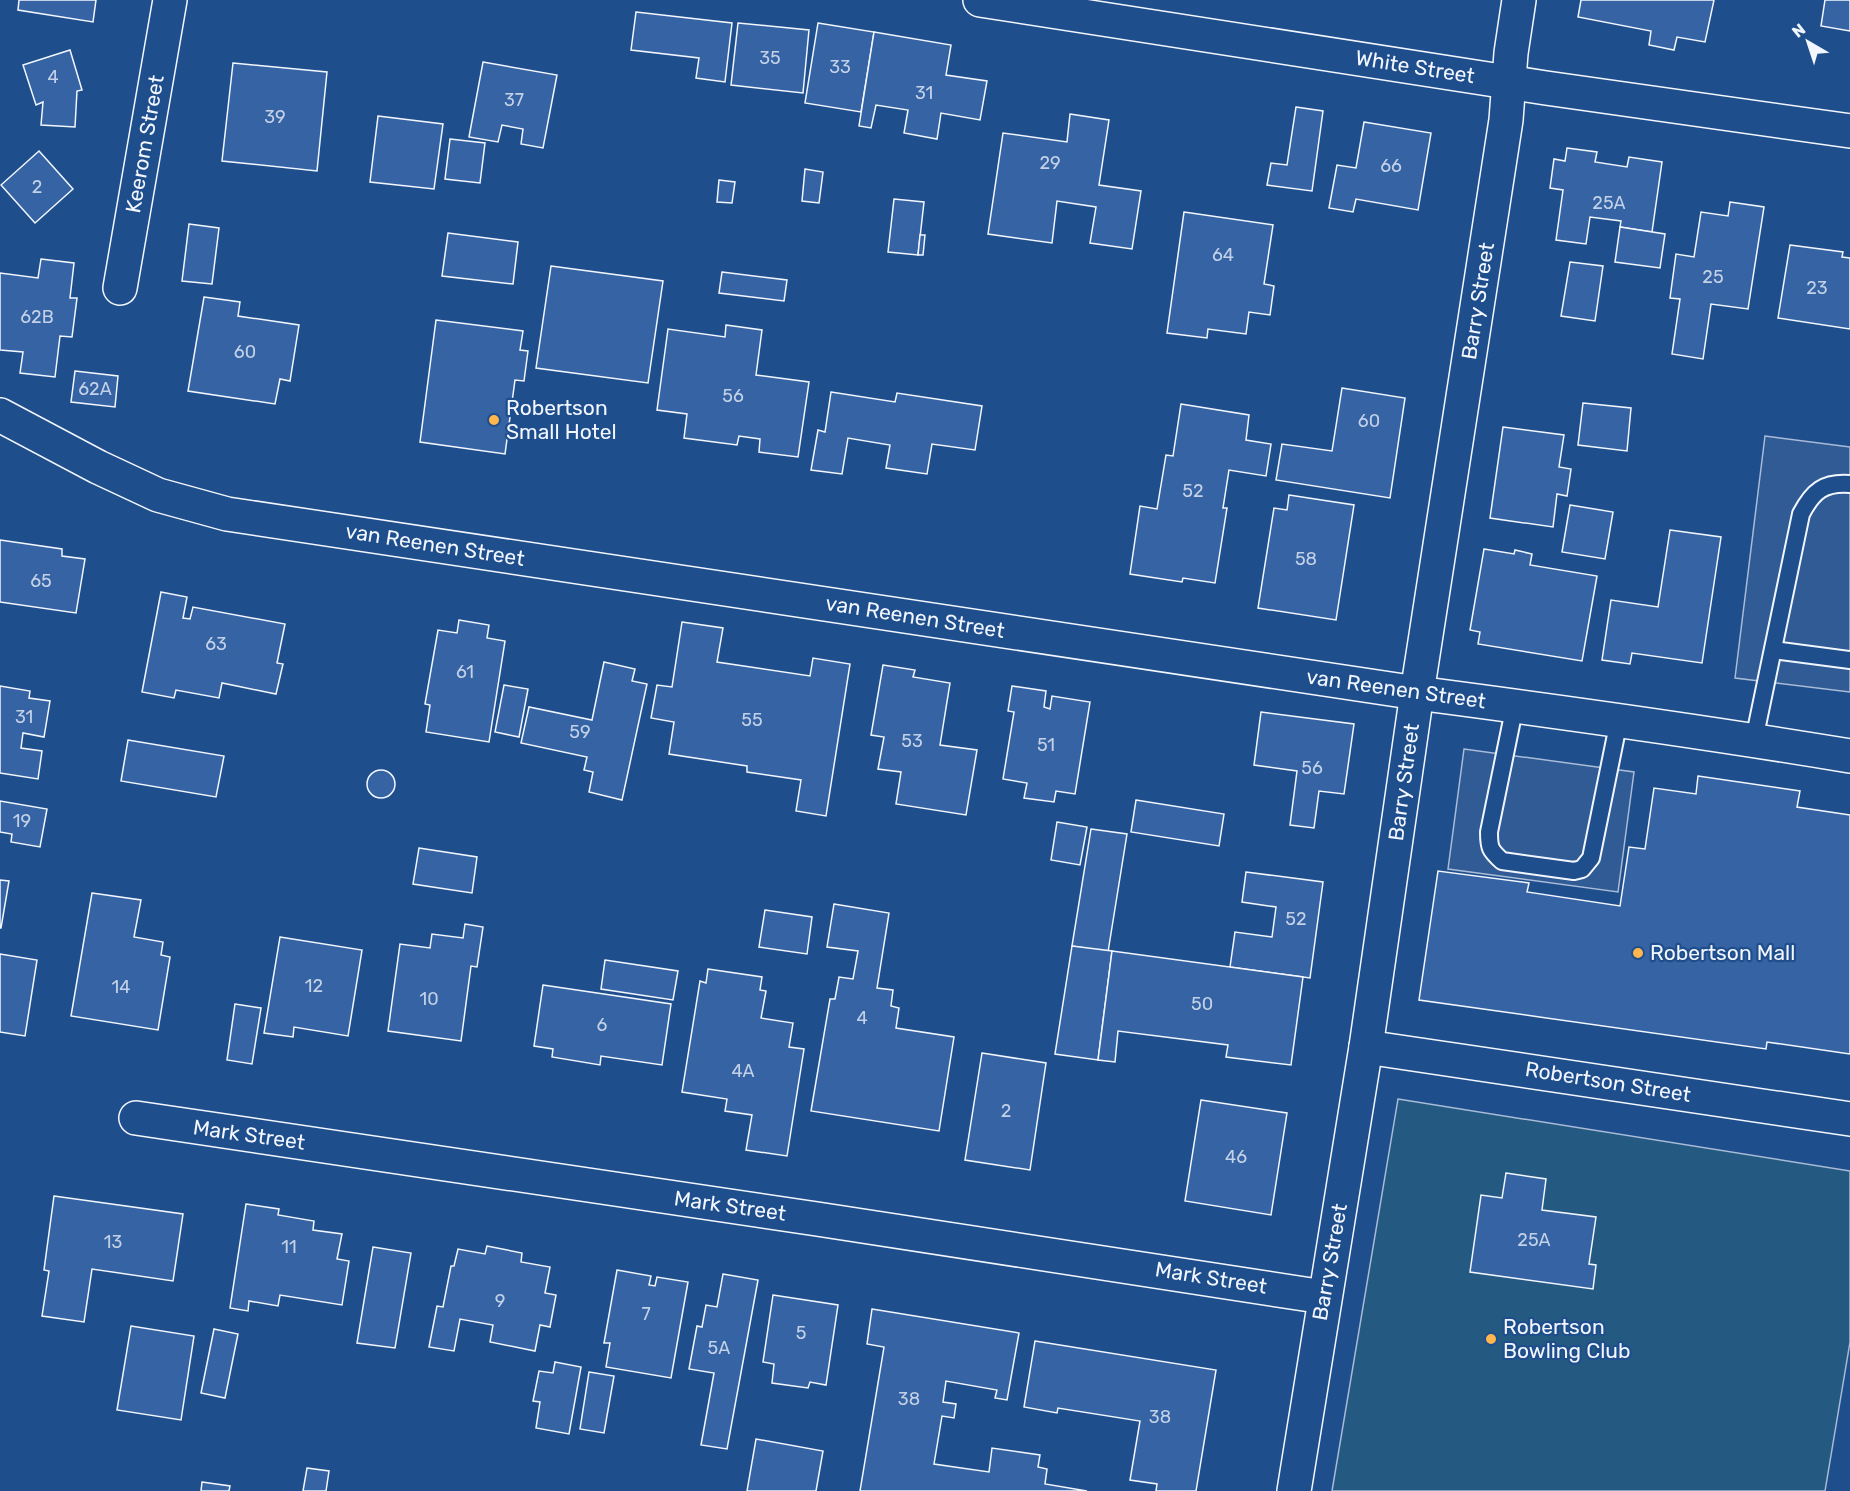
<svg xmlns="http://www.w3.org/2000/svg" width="1850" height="1491" font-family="Rubik,sans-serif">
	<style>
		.green { fill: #245a82; stroke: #a8bbd7; stroke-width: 1.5 }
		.parking { fill: #305b95; stroke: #a8bbd7; stroke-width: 1.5 }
		.building { fill: #3563a3; stroke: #f2f6ff; stroke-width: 1.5 }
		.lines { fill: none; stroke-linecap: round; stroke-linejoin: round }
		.lane-casing { stroke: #f2f6ff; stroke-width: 20 }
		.street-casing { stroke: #f2f6ff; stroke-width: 36 }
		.lane { stroke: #1f4e8c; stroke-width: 16 }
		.street { stroke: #1f4e8c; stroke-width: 33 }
		.poi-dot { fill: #ffb74d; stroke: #1f4e8c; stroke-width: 2 }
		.labels { text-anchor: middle; stroke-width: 4.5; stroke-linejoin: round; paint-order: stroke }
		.number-label { font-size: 18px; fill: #c3d1e8 }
		.street-label { font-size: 21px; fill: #f2f6ff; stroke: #1f4e8c }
		.poi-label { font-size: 21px; fill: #f2f6ff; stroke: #1f4e8c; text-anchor: start }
	</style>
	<rect width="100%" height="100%" fill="#1f4e8c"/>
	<path class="green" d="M1398,1099L1850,1171V1342L1825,1491H1332Z"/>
	<g class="parking">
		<path d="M1765,436L1850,447V692L1735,678Z"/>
		<path d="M1464,749L1634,772L1618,892L1448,869Z"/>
	</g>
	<g class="building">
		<path d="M19,0H96L93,22L18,10Z"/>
		<path d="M1581,0H1714L1705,42L1677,37L1674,50L1649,45L1651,31L1578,17Z"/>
		<path d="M1825,0H1850V31L1821,26Z"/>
		<path d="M636,12L732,23L725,82L696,78L699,58L631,50Z"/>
		<path d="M738,23L809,30L803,93L731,85Z"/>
		<path d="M818,23L874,32L861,112L805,103Z"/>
		<path d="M874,32L951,45L946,75L987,81L980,120L941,113L937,139L904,133L908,110L876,105L871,128L859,126Z"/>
		<path d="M70,50L82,90L77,91L75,127L41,125L43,102L36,105L23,65Z"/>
		<path d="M483,62L557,75L543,148L521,144L523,129L502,125L498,142L469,137Z"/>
		<path d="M233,63L327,72L317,171L222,161Z"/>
		<path d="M1296,107L1323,111L1312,191L1267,185L1271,163L1287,165Z"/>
		<path d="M1070,114L1109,120L1099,185L1141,191L1132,249L1090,243L1096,207L1057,201L1052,243L988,234L1003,133L1067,142Z"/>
		<path d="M378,116L443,124L434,189L370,182Z"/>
		<path d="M1364,122L1431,133L1418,210L1356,199L1353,212L1329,208L1337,165L1356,168Z"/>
		<path d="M450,139L485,143L480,183L445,179Z"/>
		<path d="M1567,148L1597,152L1595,162L1627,167L1629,157L1662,162L1652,232L1620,227L1621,221L1590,217L1586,244L1556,240L1563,190L1550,188L1554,159L1565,161Z"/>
		<path d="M39,151L73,189L35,223L1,185Z"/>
		<path d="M805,169L823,172L819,203L802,201Z"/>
		<path d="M719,180L735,182L732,203L717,202Z"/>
		<path d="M894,199L924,202L918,255L888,252Z"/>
		<path d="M1730,202L1764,207L1748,309L1711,304L1703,359L1672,354L1680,299L1670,298L1676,254L1694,257L1701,212L1728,216Z"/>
		<path d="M1184,212L1273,225L1264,284L1274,286L1270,315L1249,312L1246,334L1208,329L1207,338L1167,333Z"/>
		<path d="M189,224L219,228L212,284L182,281Z"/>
		<path d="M1620,227L1665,234L1660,268L1615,262Z"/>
		<path d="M448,233L518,242L513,284L442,276Z"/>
		<path d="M920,235H925L923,255H918Z"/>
		<path d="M1790,245L1843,252L1842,257L1850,258V329L1778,318Z"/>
		<path d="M41,259L74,263L70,298H77L72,337L60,336L55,377L20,373L23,352L0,350V273L38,278Z"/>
		<path d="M1570,262L1603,266L1595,321L1561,316Z"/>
		<path d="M551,266L663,281L648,383L536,368Z"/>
		<path d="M722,272L787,280L784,301L719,293Z"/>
		<path d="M204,297L240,302L238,316L299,325L290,381L280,379L275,404L188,391Z"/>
		<path d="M436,320L523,331L520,350L528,351L524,381L515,380L505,454L420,442Z"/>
		<path d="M726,325L762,330L756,375L809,382L798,457L759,452L760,439L739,436L737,445L684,438L687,414L657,410L668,329L725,337Z"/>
		<path d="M75,371L118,376L115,407L71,402Z"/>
		<path d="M1342,388L1405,398L1390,498L1276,480L1282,444L1332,451Z"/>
		<path d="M831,392L895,402L897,393L982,406L975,450L932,444L927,474L886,468L890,445L848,438L842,474L811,470L818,430L825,432Z"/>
		<path d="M1583,403L1631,408L1627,451L1578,445Z"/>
		<path d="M1181,404L1249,415L1246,440L1271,444L1266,476L1229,470L1223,508H1227L1215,583L1183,578L1182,582L1130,574L1140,506L1157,509L1166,455L1173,456Z"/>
		<path d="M1503,427L1564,435L1559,467L1571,469L1567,496L1557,494L1553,527L1490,518Z"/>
		<path d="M1289,495L1354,505L1336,620L1258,608L1274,508L1287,510Z"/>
		<path d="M1570,505L1613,512L1605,559L1562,552Z"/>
		<path d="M1670,530L1721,537L1702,663L1632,653L1630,664L1602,660L1611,600L1658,607Z"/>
		<path d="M0,540L62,549V556L85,559L76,613L0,602Z"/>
		<path d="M1484,549L1514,554L1515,550L1532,554L1530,565L1597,576L1582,661L1478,644L1480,632L1470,630Z"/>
		<path d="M161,592L187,597L183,618L190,619L193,607L285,624L277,663L283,664L276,694L222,683L219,698L176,690L174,698L142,692Z"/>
		<path d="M459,620L489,625L487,638L505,641L489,742L426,732L430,705L425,704L438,630L457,633Z"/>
		<path d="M682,622L723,628L717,662L810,676L813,658L850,664L826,816L796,811L801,780L747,772V766L669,754L674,722L651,718L657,685L672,687Z"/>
		<path d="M604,662L635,669L632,681L647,684L622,800L589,792L593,772L584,770L587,757L521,743L529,707L592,720Z"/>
		<path d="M883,665L915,670L913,677L950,683L940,745L977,750L966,815L896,804L901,772L878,769L884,737L871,735Z"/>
		<path d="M504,685L528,689L519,737L495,732Z"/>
		<path d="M0,686L30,691L29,698L50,701L44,737L23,733L21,748L42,751L38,779L0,773Z"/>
		<path d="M1012,686L1046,691L1044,707L1050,709L1052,696L1090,702L1075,794L1056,791L1054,802L1024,798L1027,783L1003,779L1014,712L1008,711Z"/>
		<path d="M1261,712L1354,724L1344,794L1319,791L1314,828L1290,825L1297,771L1254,765Z"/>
		<path d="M128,740L224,756L216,797L121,781Z"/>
		<circle cx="381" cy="784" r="14"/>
		<path d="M1698,776L1800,791L1797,807L1850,815V1054L1767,1042L1766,1049L1419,1000L1438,871L1529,883L1527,892L1620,906L1629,847L1645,849L1654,788L1696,794Z"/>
		<path d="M1136,800L1224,814L1219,846L1131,832Z"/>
		<path d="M0,801L47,809L40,847L11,842L12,834L0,832Z"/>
		<path d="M1057,822L1087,827L1080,865L1051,860Z"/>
		<path d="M1091,829L1127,834L1108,952L1072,946Z"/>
		<path d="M419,848L477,857L472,893L413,884Z"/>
		<path d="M1246,872L1323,882L1310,978L1230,967L1235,932L1272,937L1276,907L1242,902Z"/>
		<path d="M0,880L9,881L1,928H0Z"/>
		<path d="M92,893L141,900L134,937L163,942L161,955L170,957L158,1030L71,1016Z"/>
		<path d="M834,904L889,913L877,988L893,990L891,1006L899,1008L896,1028L954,1037L939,1131L811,1111L830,999H835L839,977L853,979L858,951L827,947Z"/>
		<path d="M765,910L812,917L807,954L759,947Z"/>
		<path d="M465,924L483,927L477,967L471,966L461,1041L388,1031L400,944L430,948L432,934L463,938Z"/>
		<path d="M280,937L362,950L348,1036L294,1027L293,1037L264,1033Z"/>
		<path d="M1072,946L1112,951L1098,1060L1055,1054Z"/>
		<path d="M1112,951L1303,977L1291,1065L1226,1057L1228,1045L1118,1031L1115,1062L1098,1060Z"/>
		<path d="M0,954L37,960L25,1036L0,1032Z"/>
		<path d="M605,960L678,971L673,1000L601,989Z"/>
		<path d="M708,969L762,977L760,990L766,991L761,1018L793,1023L789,1047L804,1049L787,1156L746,1150L752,1115L725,1111L727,1099L682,1092L700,981L706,983Z"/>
		<path d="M543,985L671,1004L662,1065L601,1056L600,1065L552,1057L553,1049L534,1046Z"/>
		<path d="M235,1004L261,1008L252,1064L227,1060Z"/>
		<path d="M982,1053L1046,1063L1030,1170L965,1160Z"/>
		<path d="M1201,1100L1287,1113L1271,1215L1185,1201Z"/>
		<path d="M1506,1173L1546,1179L1542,1210L1596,1217L1589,1264L1596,1265L1593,1289L1470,1272L1481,1195L1502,1198Z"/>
		<path d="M54,1196L183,1214L173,1281L92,1269L84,1322L42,1316L49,1271L44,1270Z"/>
		<path d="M246,1204L279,1209L278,1215L314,1221L313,1230L342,1234L337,1259L349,1261L342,1305L280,1295L278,1306L249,1301L248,1311L230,1308Z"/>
		<path d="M487,1246L522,1253L521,1262L550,1267L545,1293L556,1295L550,1327L540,1325L535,1351L490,1342L493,1325L460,1319L454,1351L429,1347L437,1306L443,1307L451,1266H454L458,1249L485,1254Z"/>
		<path d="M373,1247L411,1253L395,1348L357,1343Z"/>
		<path d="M617,1270L651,1276L649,1285L655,1286L657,1277L688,1282L671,1378L606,1367L610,1343H604Z"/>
		<path d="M723,1274L758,1280L727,1449L701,1445L714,1373L689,1369L697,1326L702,1327L706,1305L717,1307Z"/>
		<path d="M773,1295L838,1305L826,1385L810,1382L808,1388L772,1383L774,1364L763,1362Z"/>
		<path d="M872,1309L1019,1333L1007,1400L995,1398L997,1390L946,1381L943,1402L956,1404L954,1418L942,1416L934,1464L989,1472L992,1448L1040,1455L1038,1467L1047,1469L1045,1484L1087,1491H860L884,1347L867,1344Z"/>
		<path d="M131,1326L194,1336L181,1420L117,1410Z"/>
		<path d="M214,1329L238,1334L225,1398L201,1393Z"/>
		<path d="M1035,1341L1216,1370L1196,1491H1156L1157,1484L1130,1480L1140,1421L1058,1408L1057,1413L1024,1407Z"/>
		<path d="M555,1362L581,1367L569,1434L536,1428L540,1402L533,1401L539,1371L553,1373Z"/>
		<path d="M589,1372L614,1376L604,1433L580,1429Z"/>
		<path d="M756,1439L823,1451L816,1491H747Z"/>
		<path d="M307,1468L329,1471L326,1491H303Z"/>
		<path d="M202,1482L230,1486L229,1491H201Z"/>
	</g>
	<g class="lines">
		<defs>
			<g id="lane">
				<path d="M1773,650L1850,660"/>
				<path d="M1515,705L1489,832C1489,848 1490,850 1502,861L1574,871L1582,869L1591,858L1619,720"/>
				<path d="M1754,740L1801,514C1813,491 1824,482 1850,484"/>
			</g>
			<g id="street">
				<path d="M980,0L1546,88L1850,131"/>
				<path d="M120,288L170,0"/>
				<path d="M0,415L98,467L158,495L227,514L1417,693C1562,712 1706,732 1850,756"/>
				<path d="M1366,1047L1850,1119"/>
				<path d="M136,1118L817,1219L1324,1297"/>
				<path d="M1294,1491L1366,1047L1417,693L1506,120L1511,53L1519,0"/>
			</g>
		</defs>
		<use href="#lane" class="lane-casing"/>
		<use href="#street" class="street-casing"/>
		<use href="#lane" class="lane"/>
		<use href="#street" class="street"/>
	</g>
	<g class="poi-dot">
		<circle cx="494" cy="420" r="6"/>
		<circle cx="1638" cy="953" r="6"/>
		<circle cx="1491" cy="1339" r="6"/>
	</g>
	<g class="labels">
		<g class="number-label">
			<text x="770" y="64">35</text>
			<text x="840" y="73">33</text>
			<text x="53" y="83">4</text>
			<text x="924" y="99">31</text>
			<text x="514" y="106">37</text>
			<text x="275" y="123">39</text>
			<text x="1050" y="169">29</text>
			<text x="1391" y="172">66</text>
			<text x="37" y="193">2</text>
			<text x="1609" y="209">25A</text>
			<text x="1223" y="261">64</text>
			<text x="1713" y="283">25</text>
			<text x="1817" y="294">23</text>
			<text x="37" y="323">62B</text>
			<text x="245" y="358">60</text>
			<text x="95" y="395">62A</text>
			<text x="733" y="402">56</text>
			<text x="1369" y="427">60</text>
			<text x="1193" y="497">52</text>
			<text x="1306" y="565">58</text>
			<text x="41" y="587">65</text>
			<text x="216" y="650">63</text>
			<text x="465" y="678">61</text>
			<text x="24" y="723">31</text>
			<text x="752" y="726">55</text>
			<text x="580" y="738">59</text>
			<text x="912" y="747">53</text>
			<text x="1046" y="751">51</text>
			<text x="1312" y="774">56</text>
			<text x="22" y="827">19</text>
			<text x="1296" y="925">52</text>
			<text x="314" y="992">12</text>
			<text x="121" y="993">14</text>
			<text x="429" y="1005">10</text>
			<text x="1202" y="1010">50</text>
			<text x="862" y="1024">4</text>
			<text x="602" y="1031">6</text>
			<text x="743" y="1077">4A</text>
			<text x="1006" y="1117">2</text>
			<text x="1236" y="1163">46</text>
			<text x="1534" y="1246">25A</text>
			<text x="113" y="1248">13</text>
			<text x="289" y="1253">11</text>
			<text x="500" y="1307">9</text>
			<text x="646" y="1320">7</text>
			<text x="801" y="1339">5</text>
			<text x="719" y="1354">5A</text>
			<text x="909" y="1405">38</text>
			<text x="1160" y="1423">38</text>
		</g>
		<g class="street-label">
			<text transform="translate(1415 67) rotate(9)" y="7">White Street</text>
			<text transform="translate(145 144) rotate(-80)" y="7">Keerom Street</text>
			<text transform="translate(1478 301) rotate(-81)" y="7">Barry Street</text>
			<text transform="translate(435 545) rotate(9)" y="7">van Reenen Street</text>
			<text transform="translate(915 617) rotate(9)" y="7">van Reenen Street</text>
			<text transform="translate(1396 689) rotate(8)" y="7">van Reenen Street</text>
			<text transform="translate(1404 782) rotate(-82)" y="7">Barry Street</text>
			<text transform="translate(1608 1082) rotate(9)" y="7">Robertson Street</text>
			<text transform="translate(249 1135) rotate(8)" y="7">Mark Street</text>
			<text transform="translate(730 1206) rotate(8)" y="7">Mark Street</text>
			<text transform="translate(1330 1262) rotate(-80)" y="7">Barry Street</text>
			<text transform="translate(1211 1278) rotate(9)" y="7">Mark Street</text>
		</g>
		<g class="poi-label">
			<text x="506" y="415">Robertson<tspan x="506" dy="24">Small Hotel</tspan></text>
			<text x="1650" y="960">Robertson Mall</text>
			<text x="1503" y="1334">Robertson<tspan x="1503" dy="24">Bowling Club</tspan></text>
		</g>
	</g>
	<g transform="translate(1808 42) rotate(321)" stroke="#1f4e8c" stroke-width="4.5" paint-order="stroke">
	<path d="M0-4.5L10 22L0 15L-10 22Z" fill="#f2f6ff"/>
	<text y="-9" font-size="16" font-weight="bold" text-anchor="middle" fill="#f2f6ff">N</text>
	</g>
</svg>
